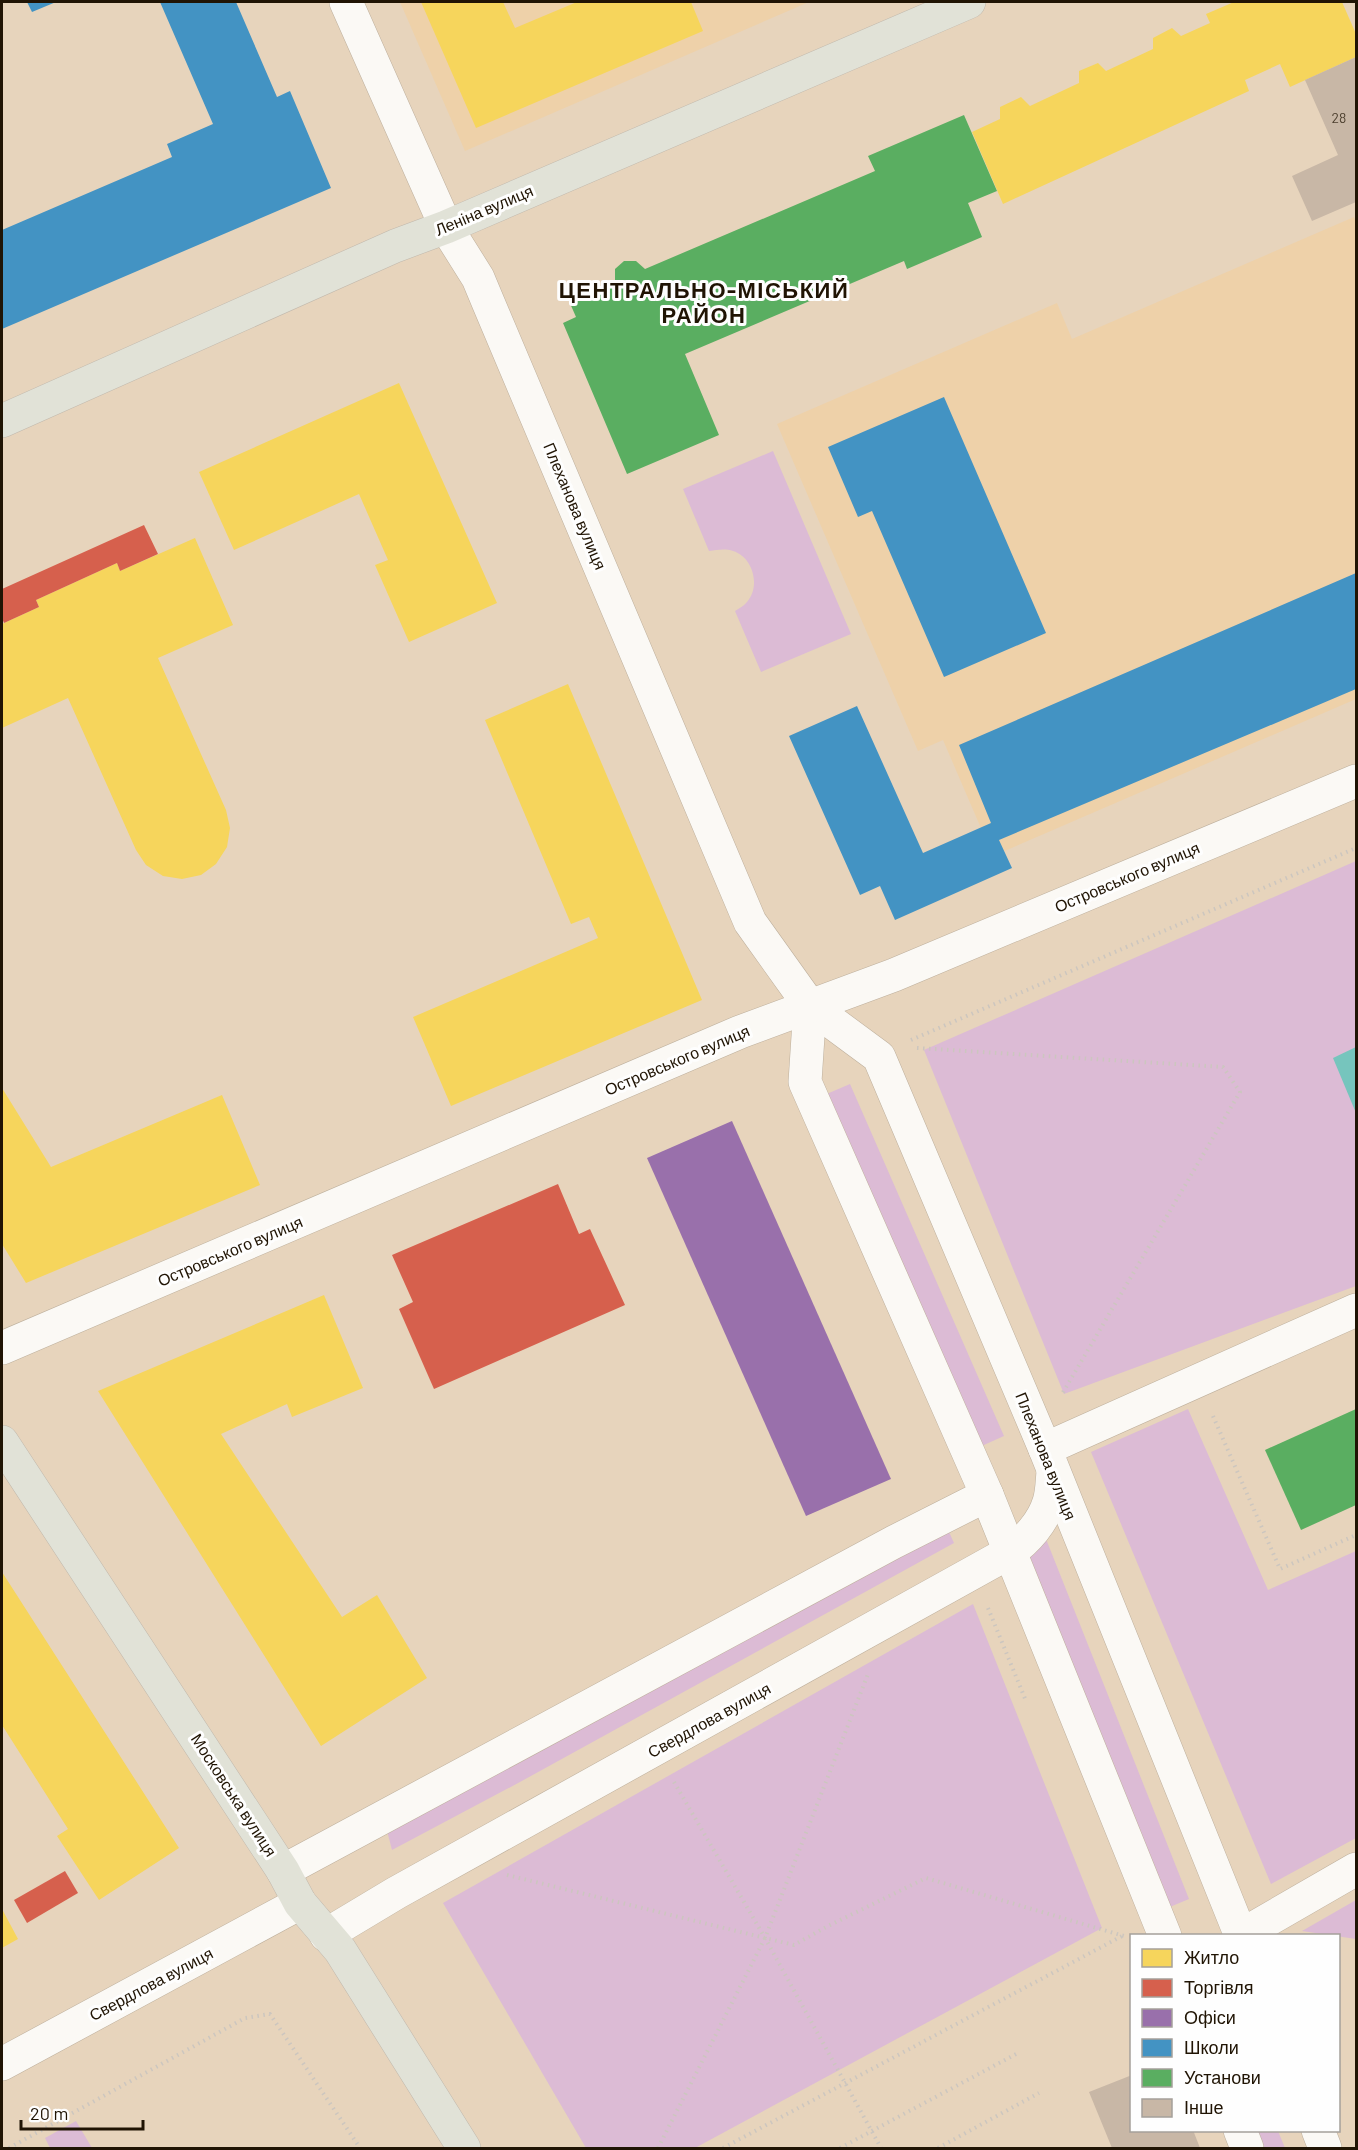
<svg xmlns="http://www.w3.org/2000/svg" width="1358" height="2150" font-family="Barlow,sans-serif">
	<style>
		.built { fill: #eed1a9 }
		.green { fill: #dcbbd5 }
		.water { fill: #76c5bd }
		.homes { fill: #f6d55c }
		.shops { fill: #d6604d }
		.offices { fill: #9970ab }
		.schools { fill: #4393c3 }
		.public { fill: #5aae61 }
		.building { fill: #c8b7a6 }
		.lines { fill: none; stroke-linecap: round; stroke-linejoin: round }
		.minor-casing { stroke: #bdaf9c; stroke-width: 34 }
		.major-casing { stroke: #c1b8ac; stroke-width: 34 }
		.path { stroke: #ccc6bf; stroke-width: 4; stroke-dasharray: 1.5 4.5; stroke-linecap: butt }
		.minor { stroke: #fbf9f5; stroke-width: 33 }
		.major { stroke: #e1e2d7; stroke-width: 33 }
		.labels { text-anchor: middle; stroke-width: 6; stroke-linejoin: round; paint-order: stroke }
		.number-label { font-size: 14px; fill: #4a3d2c }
		.street-label { font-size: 16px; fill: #201404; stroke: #fefefe }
		.district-label { font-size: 22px; font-weight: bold; letter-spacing: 1.5px; fill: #201404; stroke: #fefefe }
	</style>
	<rect width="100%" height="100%" fill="#e7d4bc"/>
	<g class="built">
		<path d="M400,2H809L465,151Z"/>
		<path d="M1354,217L1356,222V699L993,856L943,740L918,751L777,424L1057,303L1072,339Z"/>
	</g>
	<g class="green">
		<path d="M773,451L851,634L761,672L735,611C739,608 744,606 747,602C761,586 753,557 733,551C725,548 717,550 709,551L683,489Z"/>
		<path d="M1356,861V1286L1064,1394L924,1050Z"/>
		<path d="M850,1084L1004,1436L975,1449L822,1096Z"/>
		<path d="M1188,1409L1268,1590L1356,1551V1838L1271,1884L1091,1452Z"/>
		<path d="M945,1523L954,1543L520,1782L392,1850L385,1823Z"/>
		<path d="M1046,1539L1189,1899L1165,1909L1024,1561Z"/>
		<path d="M973,1604L1102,1928L695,2148H586L443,1903Z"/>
		<path d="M1356,1900V1939L1302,1931Z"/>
		<path d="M76,2121L92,2148H50L45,2138Z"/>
		<path d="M1244,2131H1278L1285,2148H1250Z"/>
	</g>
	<path class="water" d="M1356,1047V1113L1333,1058Z"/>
	<g class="homes">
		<path d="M421,2H503L515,28L577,2H691L703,31L476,128Z"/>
		<path d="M1234,2H1342L1356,34V57L1290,87L1280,64L1245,80L1249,91L1003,204L972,132L1000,119V107L1021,97L1030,106L1079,83V71L1098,63L1106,71L1153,49V38L1172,28L1181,36L1210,23L1206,14Z"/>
		<path d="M399,383L497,603L409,642L375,565L388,560L359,494L234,550L199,472Z"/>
		<path d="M195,538L233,625L158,658L226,810L230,828L227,847L216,864L201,875L182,879L163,876L146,865L136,850L68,698L2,728V624L39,607L36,600L117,563L120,571Z"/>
		<path d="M568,684L702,1000L451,1106L413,1017L598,938L589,917L571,924L485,720Z"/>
		<path d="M2,1088L51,1167L222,1095L260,1185L26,1283L2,1244Z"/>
		<path d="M324,1295L363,1388L292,1417L287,1404L221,1434L342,1617L377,1595L427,1678L321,1746L98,1391Z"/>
		<path d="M2,1572L179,1848L99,1900L57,1836L68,1829L2,1725Z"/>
		<path d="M2,1909L18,1939L2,1948Z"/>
	</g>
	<g class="shops">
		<path d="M144,525L158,554L120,571L117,563L36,600L39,607L4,623L2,618V589Z"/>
		<path d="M558,1184L579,1234L590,1229L625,1305L434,1389L399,1309L413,1302L392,1255Z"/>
		<path d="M65,1871L78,1893L27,1923L14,1900Z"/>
	</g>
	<path class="offices" d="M732,1121L891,1479L806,1516L647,1158Z"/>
	<g class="schools">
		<path d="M27,2H56L32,12Z"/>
		<path d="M160,2H236L277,97L290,91L331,188L2,329V230L172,157L167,144L213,124Z"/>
		<path d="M944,397L1046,633L944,677L872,511L858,517L828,447Z"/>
		<path d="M1356,573V689L999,840L1012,868L895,920L880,886L860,895L789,736L857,706L923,853L991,823L959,745Z"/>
	</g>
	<g class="public">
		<path d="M964,115L997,191L968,203L982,237L907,269L904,261L685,354L719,435L627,474L563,323L576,317L569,301L615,282V269L624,261H636L645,269L875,171L868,156Z"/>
		<path d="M1356,1409V1505L1301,1530L1265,1450Z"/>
	</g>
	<g class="building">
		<path d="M1356,57V202L1312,221L1292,176L1338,155L1305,80Z"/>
		<path d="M1132,2075V2130H1193L1200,2148H1112L1089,2092Z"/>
	</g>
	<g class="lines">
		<defs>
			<g id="minor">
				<path d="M346,2L446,227L478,278L488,302L750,922L810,1006L879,1057L1045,1449L1241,1936"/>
				<path d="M810,1006L805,1082L987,1495L1165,1936"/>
				<path d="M2,1348L740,1032L894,975L1356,781"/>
				<path d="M1045,1449L1356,1310"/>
				<path d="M283,1871L894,1542L987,1495"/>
				<path d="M326,1935L396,1893L1010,1552C1027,1540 1043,1522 1049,1502C1052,1493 1052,1482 1053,1472"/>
				<path d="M1240,1936L1356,1869"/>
				<path d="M2,2064L300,1903"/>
				<path d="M1240,2130L1247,2148"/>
				<path d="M1318,2130L1325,2148"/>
			</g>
			<g id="major">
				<path d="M2,421L395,246L446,227L969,2"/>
				<path d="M2,1442L283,1871L300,1903L340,1950L464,2148"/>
			</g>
		</defs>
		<use href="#minor" class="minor-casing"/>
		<use href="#major" class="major-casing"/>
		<g class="path">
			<path d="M911,1040L1356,848"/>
			<path d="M917,1048L1223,1067L1240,1092L1062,1394"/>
			<path d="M1213,1416L1280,1569L1356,1535"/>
			<path d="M988,1608L1026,1701"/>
			<path d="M674,1782L765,1938L881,2148"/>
			<path d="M507,1875L794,1945L828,1926L926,1878L1124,1936"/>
			<path d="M9,2148L245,2018L270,2014L360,2148"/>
			<path d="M658,2148L765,1938L868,1674"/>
			<path d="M723,2148L1124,1935"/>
			<path d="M840,2148L1018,2053"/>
			<path d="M938,2148L1039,2093"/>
		</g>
		<use href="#minor" class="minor"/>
		<use href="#major" class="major"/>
	</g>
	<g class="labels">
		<g class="number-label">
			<text x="1339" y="123">28</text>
		</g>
		<g class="street-label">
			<text transform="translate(484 210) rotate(-23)" y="6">Леніна вулиця</text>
			<text transform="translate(575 506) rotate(67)" y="6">Плеханова вулиця</text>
			<text transform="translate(1127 877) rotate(-23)" y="6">Островського вулиця</text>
			<text transform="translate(677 1060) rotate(-23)" y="6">Островського вулиця</text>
			<text transform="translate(230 1251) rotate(-23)" y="6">Островського вулиця</text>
			<text transform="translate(1046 1456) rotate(68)" y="6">Плеханова вулиця</text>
			<text transform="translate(709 1720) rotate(-29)" y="6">Свердлова вулиця</text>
			<text transform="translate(234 1795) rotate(57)" y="6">Московська вулиця</text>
			<text transform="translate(151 1984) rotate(-28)" y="6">Свердлова вулиця</text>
		</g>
		<g class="district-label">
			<text x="704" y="298">ЦЕНТРАЛЬНО-МІСЬКИЙ<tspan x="704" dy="25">РАЙОН</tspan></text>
		</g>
	</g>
	<rect width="1358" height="2150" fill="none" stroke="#201404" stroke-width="6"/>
	<rect x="1130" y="1934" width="210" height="198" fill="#fefefe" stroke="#a5a09a" stroke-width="1.5"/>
	<rect x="1142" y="1949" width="30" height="18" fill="#f6d55c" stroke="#a5a09a" stroke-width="1.5"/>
	<text x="1184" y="1964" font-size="18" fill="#201404">Житло</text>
	<rect x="1142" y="1979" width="30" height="18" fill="#d6604d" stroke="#a5a09a" stroke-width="1.5"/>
	<text x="1184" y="1994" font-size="18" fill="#201404">Торгівля</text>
	<rect x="1142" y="2009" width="30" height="18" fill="#9970ab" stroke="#a5a09a" stroke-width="1.5"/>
	<text x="1184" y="2024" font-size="18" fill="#201404">Офіси</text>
	<rect x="1142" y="2039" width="30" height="18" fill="#4393c3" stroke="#a5a09a" stroke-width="1.5"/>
	<text x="1184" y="2054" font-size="18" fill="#201404">Школи</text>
	<rect x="1142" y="2069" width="30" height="18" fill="#5aae61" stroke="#a5a09a" stroke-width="1.5"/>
	<text x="1184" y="2084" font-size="18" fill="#201404">Установи</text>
	<rect x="1142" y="2099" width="30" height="18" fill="#c8b7a6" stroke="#a5a09a" stroke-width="1.5"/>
	<text x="1184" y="2114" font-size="18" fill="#201404">Інше</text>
	<path d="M21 2120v9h122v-9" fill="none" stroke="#201404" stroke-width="3"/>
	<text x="30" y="2120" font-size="18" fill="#201404" stroke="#fefefe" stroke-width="4.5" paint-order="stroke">20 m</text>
</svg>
